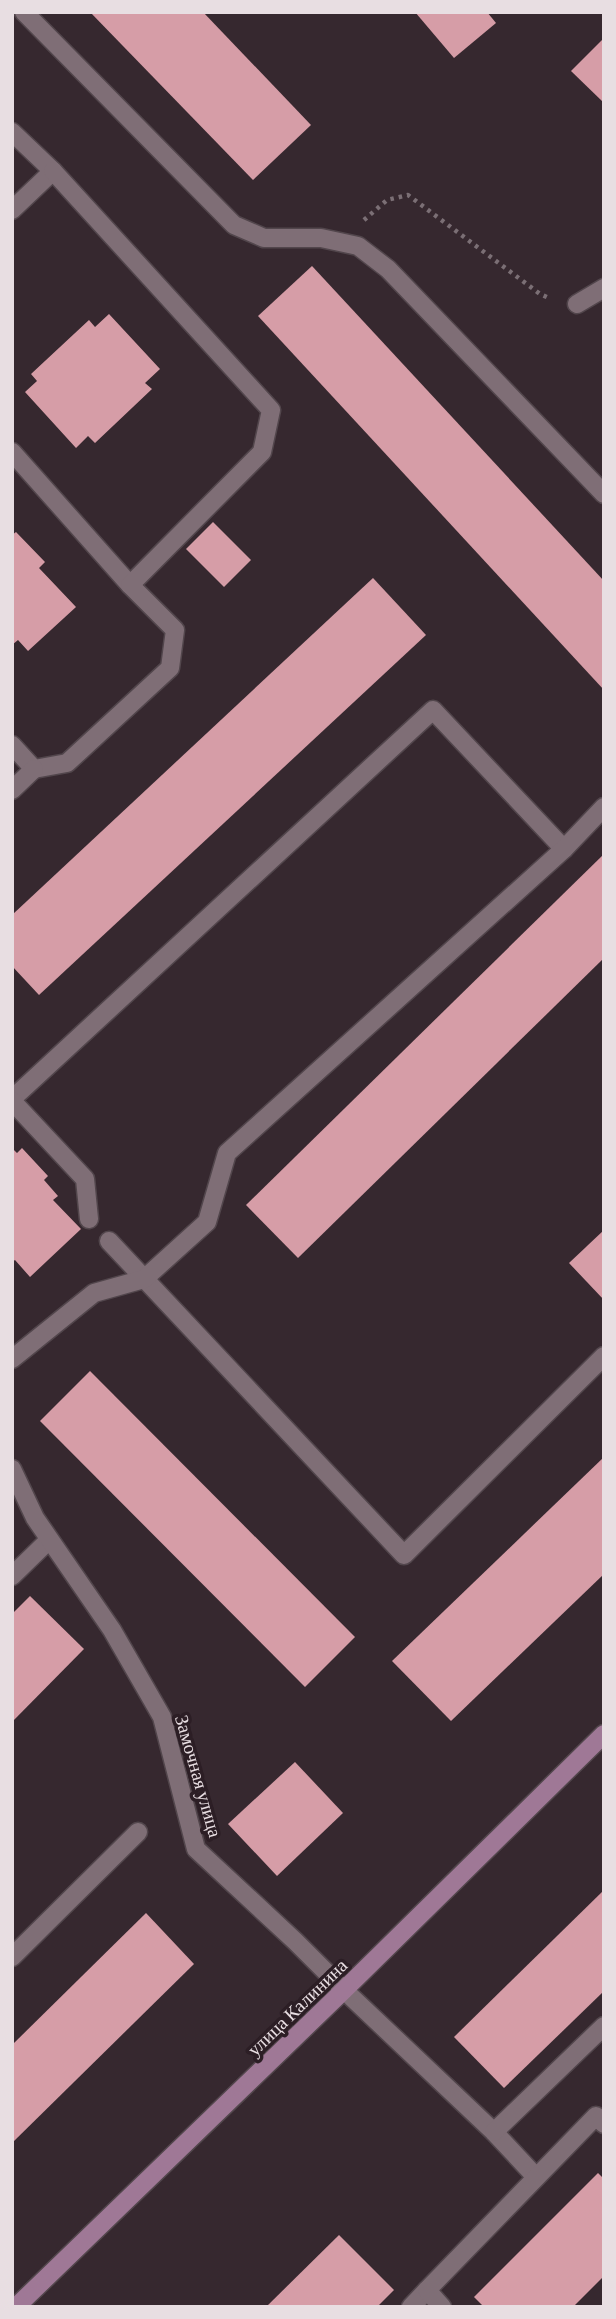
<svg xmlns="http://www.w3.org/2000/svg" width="616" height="2319" font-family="'Crimson Pro',serif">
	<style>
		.building { fill: #d69da7 }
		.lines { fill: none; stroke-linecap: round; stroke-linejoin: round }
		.lane-casing { stroke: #52464c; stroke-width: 21 }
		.street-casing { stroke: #52464c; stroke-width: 21 }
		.secondary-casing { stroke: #52464c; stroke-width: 21 }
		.path { stroke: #7b6f75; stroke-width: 4.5; stroke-dasharray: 3.5 5; stroke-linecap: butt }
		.lane { stroke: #7f6e76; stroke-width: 18 }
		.street { stroke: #7f6e76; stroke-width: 18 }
		.secondary { stroke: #9f7896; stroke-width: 18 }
		.labels { text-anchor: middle; stroke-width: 7; stroke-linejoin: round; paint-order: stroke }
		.street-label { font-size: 19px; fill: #e8dee2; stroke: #2c1e25 }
	</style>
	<rect width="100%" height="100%" fill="#36282f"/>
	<g class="building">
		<path d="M90,12H203L311,125L253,180Z"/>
		<path d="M415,12H487L496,23L454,58Z"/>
		<path d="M604,38V103L571,71Z"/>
		<path d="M312,266L604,581V690L258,316Z"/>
		<path d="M109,314L160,369L145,383L152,389L95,443L88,436L76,448L25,392L37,381L31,374L89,320L95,327Z"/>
		<path d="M213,522L251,560L224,587L186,549Z"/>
		<path d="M16,532L45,562L39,568L76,607L28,651L18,640L12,645V535Z"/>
		<path d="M373,578L426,635L39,995L12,966V915Z"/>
		<path d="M604,854V958L298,1258L246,1205Z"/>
		<path d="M12,1148L17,1153L22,1148L48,1176L44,1180L58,1196L53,1200L81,1229L30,1277L15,1260L12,1262Z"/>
		<path d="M604,1230V1300L569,1263Z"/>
		<path d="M90,1371L355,1637L305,1687L40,1421Z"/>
		<path d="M604,1457V1574L451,1721L392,1661Z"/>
		<path d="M30,1596L84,1649L12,1722V1614Z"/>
		<path d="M295,1762L343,1813L277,1876L228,1824Z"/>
		<path d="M604,1890V1991L504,2088L454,2037Z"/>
		<path d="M146,1913L194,1964L12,2143V2045Z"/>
		<path d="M598,2173L604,2179V2276L573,2307H484L474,2297Z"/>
		<path d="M339,2235L394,2290L377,2307H266Z"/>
	</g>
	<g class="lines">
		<defs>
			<g id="lane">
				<path d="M24,12L234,225L264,238H321L358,246L388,269L604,494"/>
				<path d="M12,132L53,171L12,210"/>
				<path d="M12,452L130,585"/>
				<path d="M12,745L34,769L67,763L170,668L175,630L130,585L262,452L271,410L53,171"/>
				<path d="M12,790L34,769"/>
				<path d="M12,1099L433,710L564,849"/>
				<path d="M12,1101L85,1179L89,1219"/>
				<path d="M109,1241L404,1555L604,1356"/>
				<path d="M12,1359L94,1293L144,1279L207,1222L227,1153L564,849L604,807"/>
				<path d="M12,1576L49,1540"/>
				<path d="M12,1957L138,1832"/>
				<path d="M344,1990L494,2132L536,2177"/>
				<path d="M494,2132L604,2026"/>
				<path d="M411,2307L427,2290"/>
				<path d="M442,2307L427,2290L596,2116L604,2124"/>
			</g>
			<g id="street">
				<path d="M577,304L604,288"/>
				<path d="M12,1469L35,1518L112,1630L162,1717L196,1849L295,1941L344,1990"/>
			</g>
			<path id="secondary" d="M16,2307L344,1990L604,1734"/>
		</defs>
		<use href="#lane" class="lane-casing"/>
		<use href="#street" class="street-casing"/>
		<use href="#secondary" class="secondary-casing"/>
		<path class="path" d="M364,220L387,200L408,195L540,294L551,299"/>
		<use href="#lane" class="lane"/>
		<use href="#street" class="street"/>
		<use href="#secondary" class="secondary"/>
	</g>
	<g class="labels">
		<g class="street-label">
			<text transform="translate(199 1776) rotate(74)" y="7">Замочная улица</text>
			<text transform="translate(297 2007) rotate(-44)" y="7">улица Калинина</text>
		</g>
	</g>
	<rect width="616" height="2319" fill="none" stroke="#e8dee2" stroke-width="28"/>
</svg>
